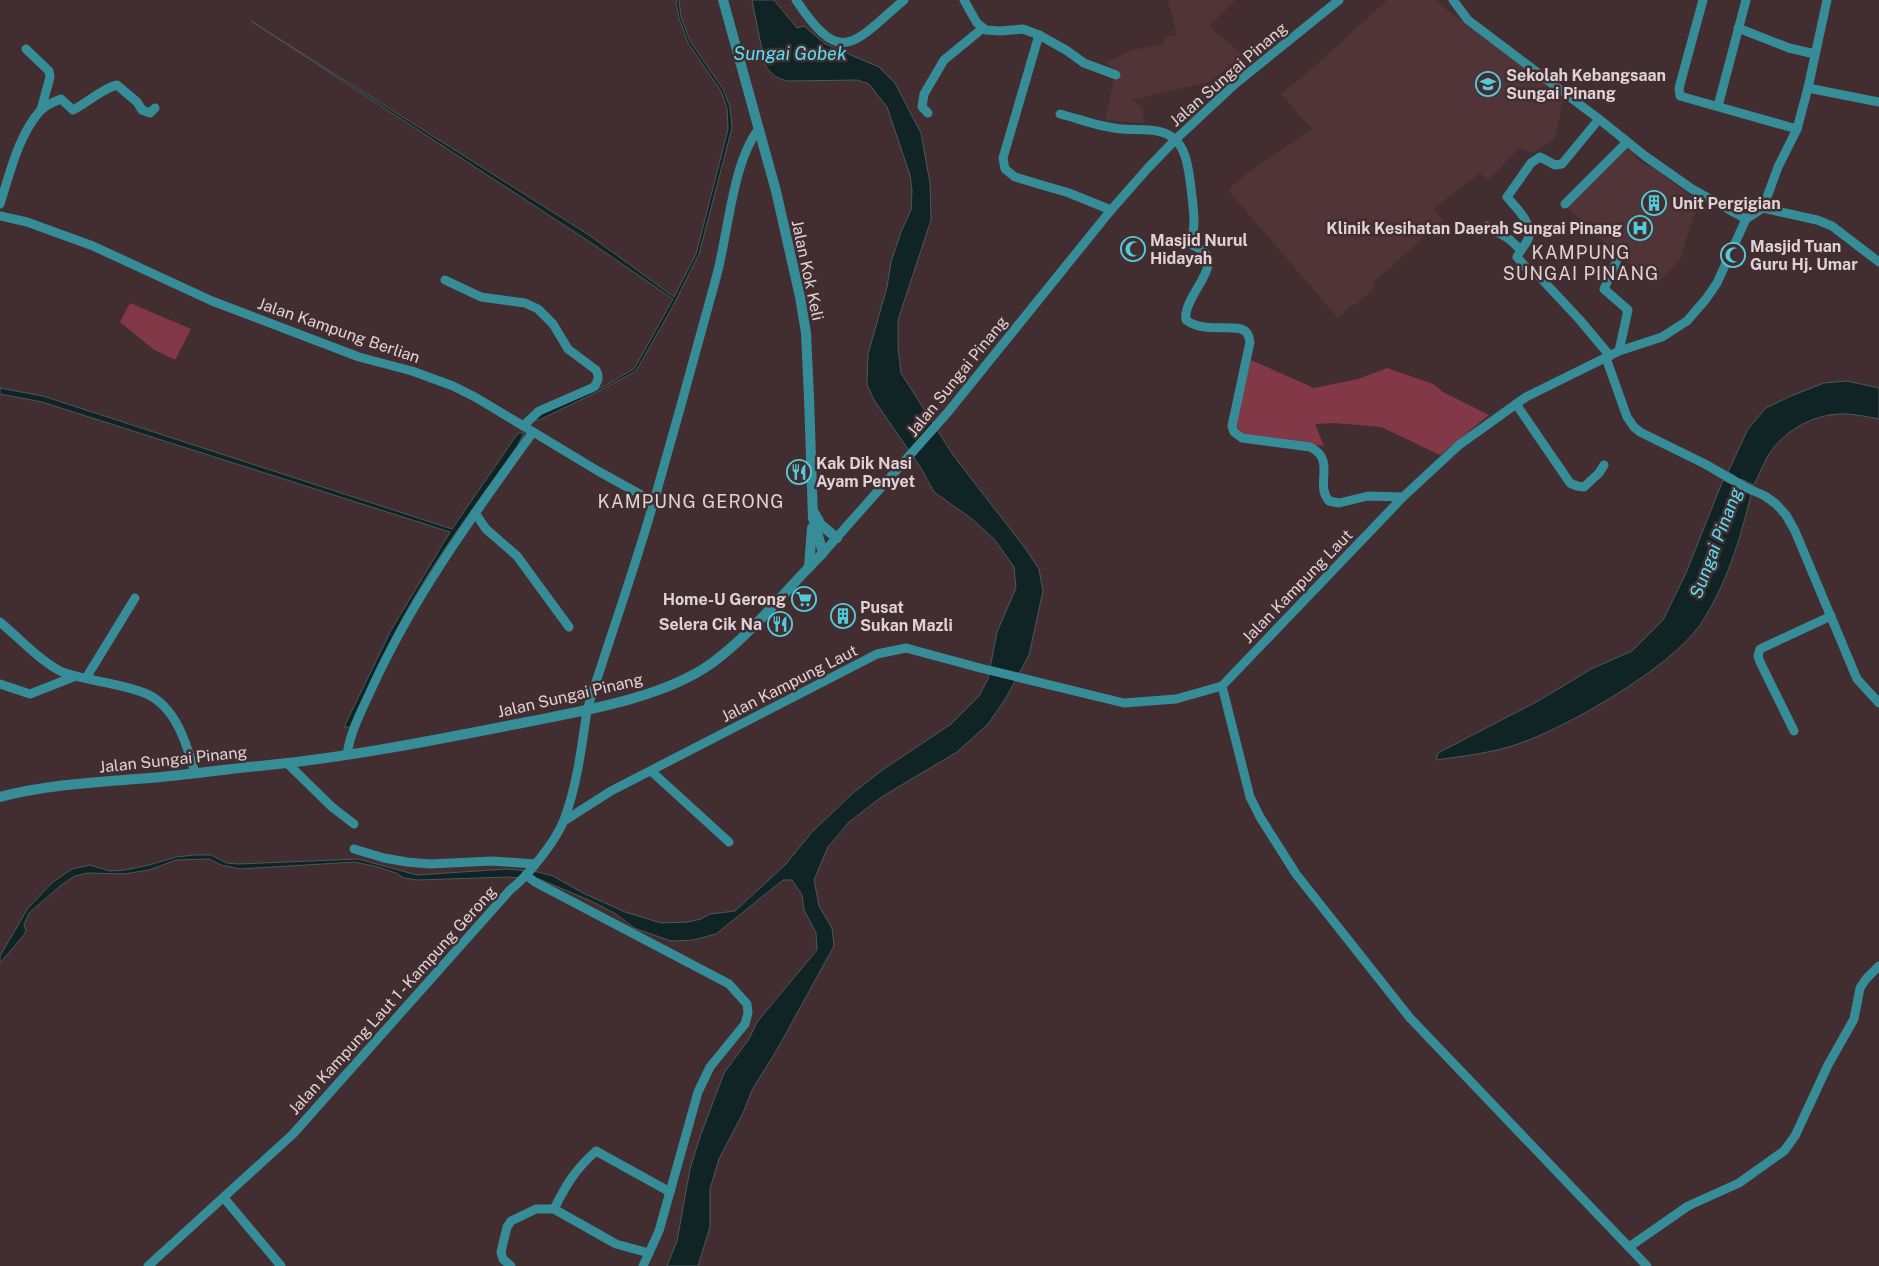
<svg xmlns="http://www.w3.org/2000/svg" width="1879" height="1266" font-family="'Public Sans',sans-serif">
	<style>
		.built { fill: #503438 }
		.green { fill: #833847 }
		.water { fill: #102325; stroke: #4e585a }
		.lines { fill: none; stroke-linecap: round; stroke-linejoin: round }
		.minor { stroke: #368d97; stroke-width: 9 }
		.tertiary { stroke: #368d97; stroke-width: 10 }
		.labels { text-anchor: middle; stroke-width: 5; stroke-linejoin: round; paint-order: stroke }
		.street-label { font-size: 16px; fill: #e0d2d4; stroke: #422d30 }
		.poi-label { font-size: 16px; font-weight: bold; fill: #e0d2d4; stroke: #422d30; text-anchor: start }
		.water-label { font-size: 18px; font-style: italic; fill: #54e5f5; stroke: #422d30 }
		.neighbourhood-label { font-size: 18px; letter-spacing: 1px; fill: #e0d2d4; stroke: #422d30 }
	</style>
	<rect width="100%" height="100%" fill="#422d30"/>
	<g class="built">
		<path d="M1168,0H1235L1209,26L1243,55L1209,82L1132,100L1143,108L1144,123L1105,120L1116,71L1105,63L1132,50L1164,44L1165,37L1177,36Z"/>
		<path d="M1387,0H1437L1442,6L1564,97L1555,139L1533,153L1519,148L1487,181L1480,173L1433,209L1443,220L1372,284L1374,288L1355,306L1353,304L1338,318L1228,190L1247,173L1312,129L1281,94L1314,67Z"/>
		<path d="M1626,147L1633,152L1637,159L1646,165L1651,166L1698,202L1680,259L1658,283H1651L1613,251L1566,206Z"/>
	</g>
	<g class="green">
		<path d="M130,303L191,329L175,360L153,349L120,322Z"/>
		<path d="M1251,360L1314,388L1358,379L1387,368L1433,384L1443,392L1489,415L1440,455L1381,427L1334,423L1315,424L1324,446L1250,437C1241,433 1237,430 1236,420Z"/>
	</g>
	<g class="water">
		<path d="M676,0H679L681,17L690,41L723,89L730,107L732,128L699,254L673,306L636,371L601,390L539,420H535L537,416L601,388L634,369L673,299L587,240L251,21L589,235L674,297L696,254L728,129L727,108L721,91L688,43L679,18Z"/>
		<path d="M752,0H774L797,28L804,26L825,44L879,67L895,83L921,133L930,183L931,220L898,320V347L901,373L953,455L1025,548L1039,569L1043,591L1029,655L1006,698L988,724L957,752L883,796L849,822L828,847L814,880L819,906L832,928L834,946L778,1048L752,1090L743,1113L719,1159L710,1189V1227L698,1266H667L677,1241L690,1169L700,1137L724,1073L749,1039L757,1022L817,950L816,933L804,910L802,895L792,880H783L716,934L693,940L671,941L634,928L616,914L591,901L539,879L508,877L417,880L404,878L396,873L378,867L355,862L240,869L221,865L209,859L176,860L149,870L124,874L88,873L75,876L60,886L29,913L24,925L26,931L24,935L0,963V956L28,908L53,882L72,869L90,865L110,871L125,870L149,865L176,857L194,855H211L227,863L238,864L358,859L417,875L507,869L538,872L553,876L583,893L625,912L661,923L688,922L701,919L710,914L735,911L785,865L812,832L853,793L881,771L951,724L979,696L988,679L997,632L1016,588L1014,567L994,539L972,519L934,492L921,468L874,400L867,385L868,354L887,287L891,262L901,232L911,210L912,190L910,175L887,107L869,84L857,80L788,81C777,79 771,74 765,65Z"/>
		<path d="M1847,381L1879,388V419C1869,417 1859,415 1848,414C1818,412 1785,429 1769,454C1763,464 1759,475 1754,485L1741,479L1737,487L1751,495C1740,540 1726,586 1700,625C1670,668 1568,727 1518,744C1492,753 1463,756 1436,760L1438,753L1540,700L1591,669L1632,651L1663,620L1686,573L1723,480L1731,484L1735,476L1728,472L1748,429L1766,408L1791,396L1824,383Z"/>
		<path d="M0,388L43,396L452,529L518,433H524L518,445C482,496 444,546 413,600C389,641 370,685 350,727H344L391,630L450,532L42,402L0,394Z"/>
	</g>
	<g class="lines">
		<g class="minor">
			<path d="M796,0C842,69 853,43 904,0"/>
			<path d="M964,0L977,23L986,30L1000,31L1023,29L1039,35L1003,158L1005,169L1015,177L1069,193L1111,210"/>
			<path d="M1453,0L1468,20L1599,119L1645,156L1692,189L1746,219"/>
			<path d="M1703,0L1679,88L1680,96L1797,129"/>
			<path d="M1738,28L1789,48L1815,54"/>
			<path d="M1039,35L1066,50L1084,63L1116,75"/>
			<path d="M26,49L49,71L50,77L41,110"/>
			<path d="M1808,88L1879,102"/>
			<path d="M1718,106L1746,0"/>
			<path d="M928,113L922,107L924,94L944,60L983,28"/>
			<path d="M1060,114C1080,119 1102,128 1123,129C1134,130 1146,129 1157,131C1186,136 1188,164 1191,188C1193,207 1197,226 1190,244C1195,247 1201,249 1204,252C1221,267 1182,299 1186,320C1204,334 1234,323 1245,331C1249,334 1249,338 1250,342L1232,426L1234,432L1242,438L1310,447C1337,460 1314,484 1329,501L1339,503L1368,496L1403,497"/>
			<path d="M0,204C10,173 18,136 40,111C46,105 53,102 61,99L73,110C87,103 103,88 117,85L137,102L142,110L150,113L155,108"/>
			<path d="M1565,204L1627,142"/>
			<path d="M1763,208L1817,220L1832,226L1879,262"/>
			<path d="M0,216L27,222L93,246L212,301L359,357L412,371L453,386L475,397L598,471L654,502"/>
			<path d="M1487,226L1509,239L1521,250L1517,257L1530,272L1536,273L1579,319L1610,356"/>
			<path d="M1521,250C1524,246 1528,241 1529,236C1531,221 1516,208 1507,197L1531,163L1540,157L1555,165L1562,164L1599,119"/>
			<path d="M1618,258L1604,289L1628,310L1619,351"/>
			<path d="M445,280L481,297L525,303L538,309L553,324L568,349L596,370C600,377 598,381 594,387L539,411L523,426"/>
			<path d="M1606,358L1627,417L1634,427L1640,432L1705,464L1745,487L1765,496L1776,504L1786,515L1795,531L1857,679L1879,703"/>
			<path d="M1516,404L1570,483L1577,486L1584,487L1599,473L1604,465"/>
			<path d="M475,513L486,529L517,556L569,627"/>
			<path d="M823,553L948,412L1111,210L1148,168L1176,139L1235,84L1339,0"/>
			<path d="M0,622C18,637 41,662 62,672C75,677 89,679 103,682C117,685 133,688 147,694C176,707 187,745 195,773"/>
			<path d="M86,678L135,598"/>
			<path d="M0,684L30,694L76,676"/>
			<path d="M1222,686L1250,797L1260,817L1296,874L1410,1018L1647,1266"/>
			<path d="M1794,731L1760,662L1758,656L1760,649L1831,616"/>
			<path d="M347,755C350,732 361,712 371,690C413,597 474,514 533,432"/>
			<path d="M287,763L332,807L354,824"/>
			<path d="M651,771L729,842"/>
			<path d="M564,821L611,791L877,654L906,648L980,668L1124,703L1176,699L1222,686L1403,497L1459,445L1526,397L1619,351L1662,337L1687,321L1706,299L1717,283L1746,219L1763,208L1778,167L1797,129L1808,88L1827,0"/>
			<path d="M354,849L384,858L407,862L430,864L492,861L535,864"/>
			<path d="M526,875L535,882L729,984L747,1004L748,1013L745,1024L710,1067L698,1092L659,1231L643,1266"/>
			<path d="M224,1198L281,1266"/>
			<path d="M554,1209C567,1183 575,1170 596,1151L670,1192"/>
			<path d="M1629,1247L1688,1206L1739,1183L1784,1151L1795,1136L1828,1065L1854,1019L1860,988L1866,979L1879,966"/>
			<path d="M148,1266L293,1134L510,890C527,877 556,841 564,820C577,786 582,745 587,710C609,640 634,571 654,501C675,427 696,352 716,278C728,236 732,164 758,130"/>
			<path d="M511,1266L503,1259L501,1252L507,1227L511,1221L536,1209H554L616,1244L649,1253"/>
		</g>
		<g class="tertiary">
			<path d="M815,514L821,525L837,538"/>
			<path d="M809,567L812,528"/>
			<path d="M0,797C45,785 90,783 136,779C180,776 225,769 269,765C357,756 445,738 532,721C588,710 665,697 712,663C754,632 786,589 823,553L813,518L809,398L806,333L800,297L776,191L723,0"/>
		</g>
	</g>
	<defs>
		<symbol id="school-ring" viewBox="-11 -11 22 22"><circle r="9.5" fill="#422d30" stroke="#52cbd9" stroke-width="1.5"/><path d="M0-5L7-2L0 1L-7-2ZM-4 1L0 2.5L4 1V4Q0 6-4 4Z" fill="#52cbd9"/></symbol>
		<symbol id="building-ring" viewBox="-11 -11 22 22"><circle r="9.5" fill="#422d30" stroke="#52cbd9" stroke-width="1.5"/><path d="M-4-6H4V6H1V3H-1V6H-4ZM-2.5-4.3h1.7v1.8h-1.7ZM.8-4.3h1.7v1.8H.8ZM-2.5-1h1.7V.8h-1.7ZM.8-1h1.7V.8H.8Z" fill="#52cbd9"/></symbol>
		<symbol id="hospital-ring" viewBox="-11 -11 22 22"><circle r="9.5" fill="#422d30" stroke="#52cbd9" stroke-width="1.5"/><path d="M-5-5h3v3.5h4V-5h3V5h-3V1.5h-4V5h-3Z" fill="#52cbd9"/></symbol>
		<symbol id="mosque-ring" viewBox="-11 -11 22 22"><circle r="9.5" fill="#422d30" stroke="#52cbd9" stroke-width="1.5"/><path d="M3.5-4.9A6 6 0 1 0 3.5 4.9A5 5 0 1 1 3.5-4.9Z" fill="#52cbd9"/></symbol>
		<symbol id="restaurant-ring" viewBox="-11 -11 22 22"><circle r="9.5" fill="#422d30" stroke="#52cbd9" stroke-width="1.5"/><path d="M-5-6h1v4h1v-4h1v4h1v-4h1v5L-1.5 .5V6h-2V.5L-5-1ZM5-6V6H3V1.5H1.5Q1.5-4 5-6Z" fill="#52cbd9"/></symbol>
		<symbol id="supermarket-ring" viewBox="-11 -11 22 22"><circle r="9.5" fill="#422d30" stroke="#52cbd9" stroke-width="1.5"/><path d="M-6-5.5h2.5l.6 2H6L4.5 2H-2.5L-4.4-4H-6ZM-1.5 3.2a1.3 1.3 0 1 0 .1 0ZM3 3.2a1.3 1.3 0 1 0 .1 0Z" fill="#52cbd9"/></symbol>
	</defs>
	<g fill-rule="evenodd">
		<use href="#school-ring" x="1474" y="70" width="28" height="28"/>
		<use href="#building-ring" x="1640" y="189" width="28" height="28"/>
		<use href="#hospital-ring" x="1626" y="214" width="28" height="28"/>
		<use href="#mosque-ring" x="1119" y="235" width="28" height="28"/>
		<use href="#mosque-ring" x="1719" y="241" width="28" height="28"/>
		<use href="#restaurant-ring" x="785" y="458" width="28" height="28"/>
		<use href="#supermarket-ring" x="790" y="585" width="28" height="28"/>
		<use href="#building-ring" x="829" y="602" width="28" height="28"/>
		<use href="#restaurant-ring" x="766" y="610" width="28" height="28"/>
	</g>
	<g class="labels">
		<g class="street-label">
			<text transform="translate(1228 74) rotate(-41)" y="6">Jalan Sungai Pinang</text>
			<text transform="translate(808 270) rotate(78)" y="6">Jalan Kok Keli</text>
			<text transform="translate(339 330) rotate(19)" y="6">Jalan Kampung Berlian</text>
			<text transform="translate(957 376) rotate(-51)" y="6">Jalan Sungai Pinang</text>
			<text transform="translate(1297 586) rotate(-46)" y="6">Jalan Kampung Laut</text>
			<text transform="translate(789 683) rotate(-27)" y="6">Jalan Kampung Laut</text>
			<text transform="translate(570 695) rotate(-13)" y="6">Jalan Sungai Pinang</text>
			<text transform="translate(173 759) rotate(-6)" y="6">Jalan Sungai Pinang</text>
			<text transform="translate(392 1000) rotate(-48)" y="6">Jalan Kampung Laut 1 - Kampung Gerong</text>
		</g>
		<g class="poi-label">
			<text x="1506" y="81">Sekolah Kebangsaan<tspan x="1506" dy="18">Sungai Pinang</tspan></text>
			<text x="1672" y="209">Unit Pergigian</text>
			<text x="1622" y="234" text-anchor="end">Klinik Kesihatan Daerah Sungai Pinang</text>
			<text x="1150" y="246">Masjid Nurul<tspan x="1150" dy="18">Hidayah</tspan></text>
			<text x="1750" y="252">Masjid Tuan<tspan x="1750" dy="18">Guru Hj. Umar</tspan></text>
			<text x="816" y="469">Kak Dik Nasi<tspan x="816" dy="18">Ayam Penyet</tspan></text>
			<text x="786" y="605" text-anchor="end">Home-U Gerong</text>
			<text x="860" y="613">Pusat<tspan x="860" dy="18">Sukan Mazli</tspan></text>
			<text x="762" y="630" text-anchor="end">Selera Cik Na</text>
		</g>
		<g class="water-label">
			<text x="790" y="60">Sungai Gobek</text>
			<text transform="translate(1716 543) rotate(-69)" y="6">Sungai Pinang</text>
		</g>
		<g class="neighbourhood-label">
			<text x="1581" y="259">KAMPUNG<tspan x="1581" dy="21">SUNGAI PINANG</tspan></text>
			<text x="691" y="508">KAMPUNG GERONG</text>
		</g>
	</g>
</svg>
